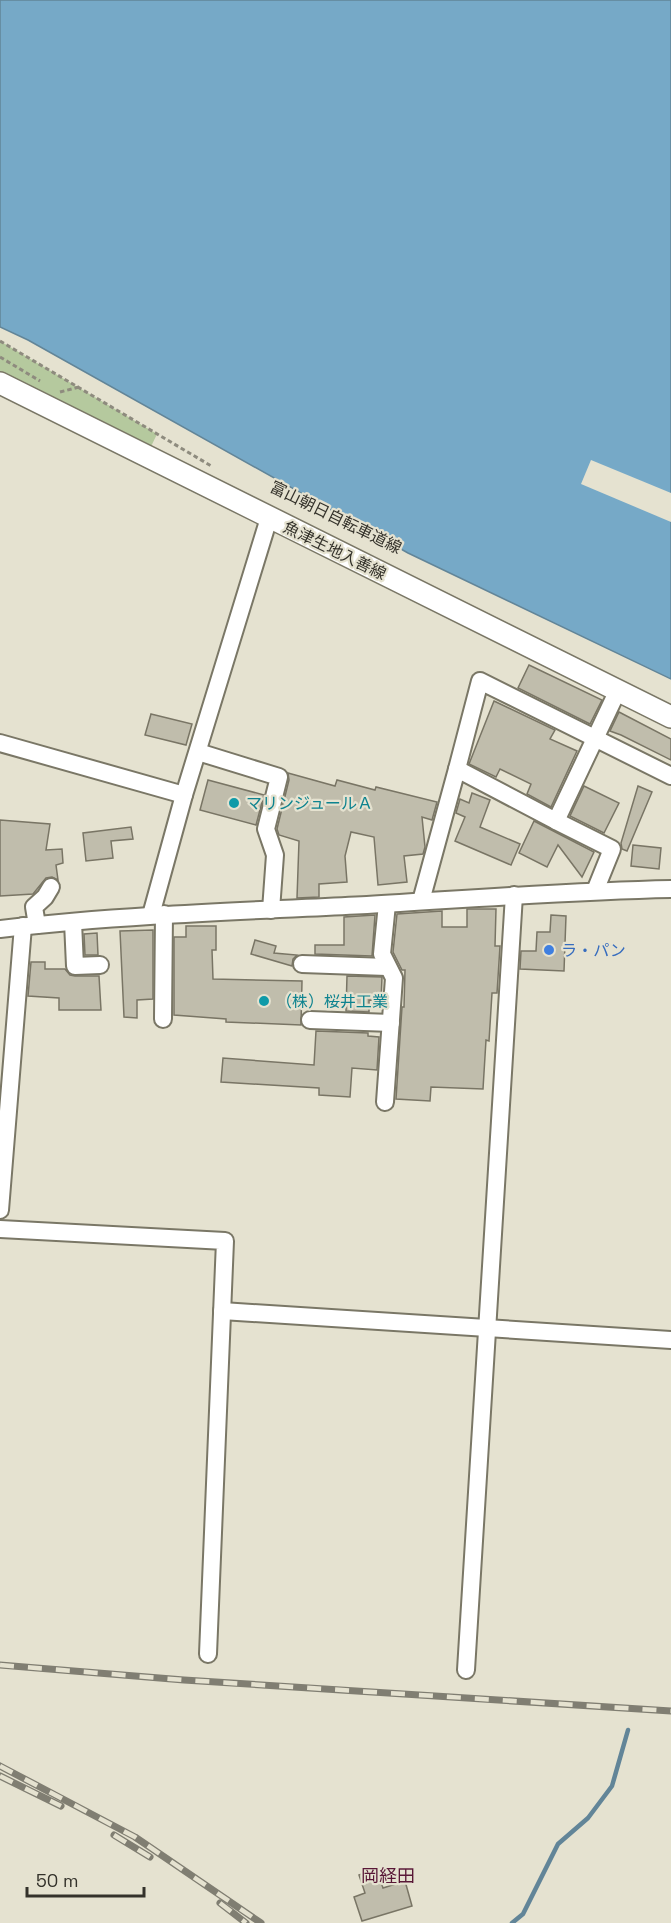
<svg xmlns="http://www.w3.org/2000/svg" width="671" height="1923" font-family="'Space Grotesk','Noto Sans JP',sans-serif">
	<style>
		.green { fill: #b5c99e }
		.water { fill: #76a9c7; stroke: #628598; stroke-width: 1.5 }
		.pier { fill: #e5e2d0 }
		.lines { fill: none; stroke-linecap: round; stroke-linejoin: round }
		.stream { stroke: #628598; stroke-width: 4.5 }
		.building { fill: #c0bdac; stroke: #797565; stroke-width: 1.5 }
		.minor-casing { stroke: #7a7766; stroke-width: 20 }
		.major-casing { stroke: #7a7766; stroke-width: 24 }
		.path { stroke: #8e8b7e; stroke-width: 3; stroke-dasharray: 4.5 3; stroke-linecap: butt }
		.minor { stroke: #fff; stroke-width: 16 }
		.major { stroke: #fff; stroke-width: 21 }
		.rail-casing { stroke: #807e72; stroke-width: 7 }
		.rail { stroke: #e5e2d0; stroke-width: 4.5; stroke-dasharray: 14; stroke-linecap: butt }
		.culture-dot { fill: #0f9aa8; stroke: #e5e2d0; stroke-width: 2 }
		.shop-dot { fill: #3f7fe0; stroke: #e5e2d0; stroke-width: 2 }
		.labels { text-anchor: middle; stroke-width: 4.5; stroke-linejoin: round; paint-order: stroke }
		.street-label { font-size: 16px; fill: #34322b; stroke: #e5e2d0 }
		.culture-label { font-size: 16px; fill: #0d838f; stroke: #e5e2d0; text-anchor: start }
		.shop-label { font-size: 16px; fill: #366cbe; stroke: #e5e2d0; text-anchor: start }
		.neighbourhood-label { font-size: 18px; fill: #591837; stroke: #e5e2d0 }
	</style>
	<rect width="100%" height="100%" fill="#e5e2d0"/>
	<path class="green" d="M0,341L157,434L147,455L0,383Z"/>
	<path class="water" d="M0,0H671V679L408,553L28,340L0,327Z"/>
	<path class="pier" d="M591,460L671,493V522L581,484Z"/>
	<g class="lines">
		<path class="stream" d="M512,1923L523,1914L558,1844L588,1818L612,1786L628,1730"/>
	</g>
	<g class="building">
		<path d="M529,665L602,700L590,724L518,688Z"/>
		<path d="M494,701L555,730L550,739L577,751L551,807L527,794L531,784L500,769L496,777L469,764Z"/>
		<path d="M619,712L671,739V760L621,735L610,731Z"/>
		<path d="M151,714L192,724L186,745L145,735Z"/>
		<path d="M288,773L335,786L337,780L375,790L376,787L437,802L432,820L422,817L425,847L423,854L404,856L407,882L378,885L374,837L351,832L345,856L347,882L319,884V897L297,898L299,841L279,835L277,829L289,780Z"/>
		<path d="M208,780L264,795L256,825L200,810Z"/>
		<path d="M584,786L619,803L604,833L570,816Z"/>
		<path d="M638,786L652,792L627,851L622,849L621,843Z"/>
		<path d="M472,793L490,800L480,827L520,844L511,865L455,841L465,817L456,813L460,799L469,803Z"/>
		<path d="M0,820L50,824L46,850L62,849L63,863L56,865L58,880L52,877L46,878L33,894L0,896Z"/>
		<path d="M534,821L594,852L582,877L558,845L547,867L519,853Z"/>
		<path d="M131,827L133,839L111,841L113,858L86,861L83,833Z"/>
		<path d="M633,845L661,848L659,869L631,866Z"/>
		<path d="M467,909H496L495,946H500L497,993H492L489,1041L486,1040L483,1089L431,1087L430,1101L396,1099L402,1007H404L405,970H402L393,952L397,914L442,911V927H467Z"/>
		<path d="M375,915L372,956L315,954V945H344V917Z"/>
		<path d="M551,915L566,916L564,971L520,969L521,951H536L537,932H550Z"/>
		<path d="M186,926H216V950H212L213,979L302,981L301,1025L226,1022V1019L174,1015V937H186Z"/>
		<path d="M153,930V999L137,1000V1018L124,1017L120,931Z"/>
		<path d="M97,933L98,955H85L84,934Z"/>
		<path d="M255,940L276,946L274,953L297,955L293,959L292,966L251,954Z"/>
		<path d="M31,962H45V969H65L70,975L75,976H99L101,1010H59V998L28,996Z"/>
		<path d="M347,976L382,977L381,1001L369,1000V1012L346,1011Z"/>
		<path d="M316,1031L368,1033V1036L379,1037L377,1070L352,1068L350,1097L319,1095V1088L221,1082L223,1058L314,1065Z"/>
		<path d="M377,1869L383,1888L405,1881L412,1906L362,1921L354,1897L365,1893L359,1875Z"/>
	</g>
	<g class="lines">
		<defs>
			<g id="minor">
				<path d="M0,743L184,795"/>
				<path d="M198,752L279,777L266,829L275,855L271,910"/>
				<path d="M457,769L480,681L671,776"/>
				<path d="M556,821L612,849L595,891"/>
				<path d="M421,901L457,769L556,821L618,690"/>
				<path d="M151,915L184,795L269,518"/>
				<path d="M73,922L75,966L100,965"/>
				<path d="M37,925L34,907L45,897L51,887"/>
				<path d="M0,929C122,915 244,911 367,905C469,899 569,891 671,889"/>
				<path d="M302,964L387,967"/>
				<path d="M163,1019L164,914"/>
				<path d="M310,1020L391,1023"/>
				<path d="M385,1102L394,978L382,954L387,904"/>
				<path d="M0,1210L23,926"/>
				<path d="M0,1229L225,1241L208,1654"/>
				<path d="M222,1311L671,1340"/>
				<path d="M466,1670L514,895"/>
			</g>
			<path id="major" d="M0,383L671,717"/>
		</defs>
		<use href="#minor" class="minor-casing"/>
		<use href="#major" class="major-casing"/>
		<g class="path">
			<path d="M0,341L213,467"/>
			<path d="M0,357L40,381"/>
			<path d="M60,392L79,387"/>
		</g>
		<use href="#minor" class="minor"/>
		<use href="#major" class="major"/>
		<defs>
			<g id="rail">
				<path d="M0,1665L184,1680L671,1711"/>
				<path d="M0,1766L135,1837L261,1923"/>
				<path d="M0,1776L61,1806"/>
				<path d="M114,1835L150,1857"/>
				<path d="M220,1903L246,1923"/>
			</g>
		</defs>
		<use href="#rail" class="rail-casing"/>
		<use href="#rail" class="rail"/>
	</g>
	<g class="culture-dot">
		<circle cx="234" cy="803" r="6"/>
		<circle cx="264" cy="1001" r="6"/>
	</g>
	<circle class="shop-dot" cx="549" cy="950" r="6"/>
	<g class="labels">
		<g class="street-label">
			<text transform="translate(336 517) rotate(26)" y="6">富山朝日自転車道線</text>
			<text transform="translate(335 550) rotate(26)" y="6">魚津生地入善線</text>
		</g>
		<g class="culture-label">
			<text x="246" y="809">マリンジュールＡ</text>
			<text x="276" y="1007">（株）桜井工業</text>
		</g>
		<g class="shop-label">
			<text x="561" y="956">ラ・パン</text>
		</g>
		<g class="neighbourhood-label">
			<text x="388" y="1882">岡経田</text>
		</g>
	</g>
	<path d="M27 1887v9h117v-9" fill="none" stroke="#34322b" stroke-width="3"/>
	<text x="36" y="1887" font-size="18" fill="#34322b" stroke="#e5e2d0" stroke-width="4.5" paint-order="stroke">50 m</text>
</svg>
